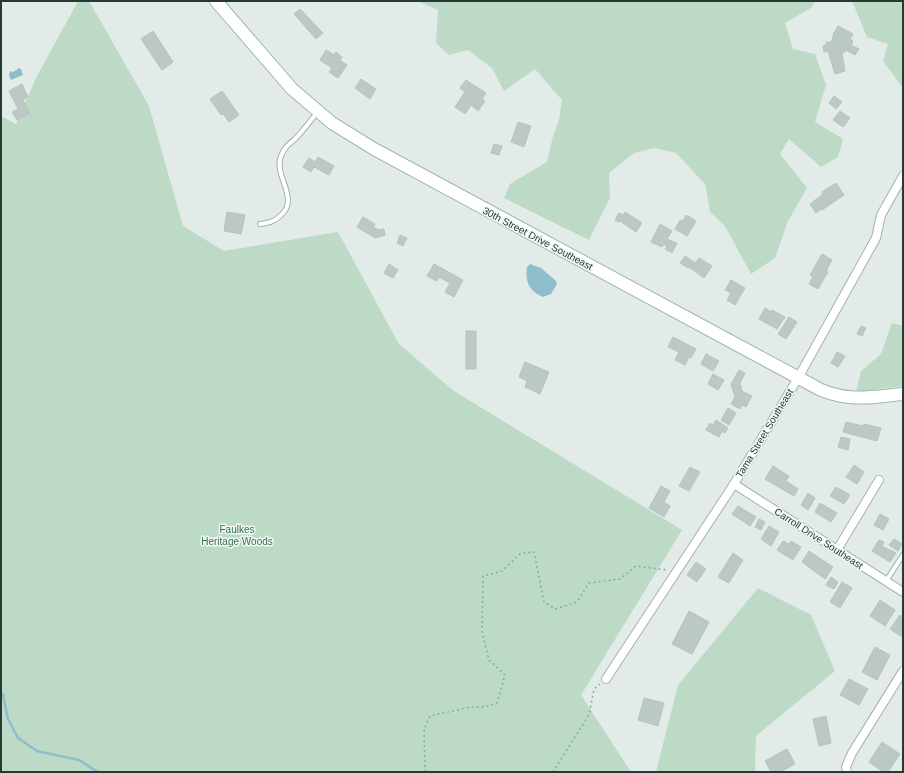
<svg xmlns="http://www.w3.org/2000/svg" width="904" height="773" font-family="Helvetica,sans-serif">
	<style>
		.green { fill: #bddac7 }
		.water { fill: #8ebecc }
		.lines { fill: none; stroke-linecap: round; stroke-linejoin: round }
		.stream { stroke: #8ebecc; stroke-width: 2.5 }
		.building { fill: #bbc8c4; stroke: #b5c4bf }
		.lane-casing { stroke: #a5b2af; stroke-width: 6 }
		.street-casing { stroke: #a5b2af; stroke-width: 10 }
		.secondary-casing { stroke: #a1b6b0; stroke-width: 14 }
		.path { stroke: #85aca2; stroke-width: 1.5; stroke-dasharray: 2 3; stroke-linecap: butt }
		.lane { stroke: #fff; stroke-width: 4 }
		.street { stroke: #fff; stroke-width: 8 }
		.secondary { stroke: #fff; stroke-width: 12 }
		.labels { text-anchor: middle; stroke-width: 3; stroke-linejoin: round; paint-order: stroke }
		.street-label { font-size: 10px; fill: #233a36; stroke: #f2f8f5 }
		.park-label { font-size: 10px; fill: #316e4d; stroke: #f2f8f5 }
	</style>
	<rect width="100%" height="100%" fill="#e2ebe8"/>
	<g class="green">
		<path d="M78,1H89L149,106L183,226L224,251L338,232L399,344L454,391L682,530L581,695L631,772H1V116L16,124L36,78Z"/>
		<path d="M418,1H815L811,8L785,23L793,49L815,54L826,85L815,122L843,139L838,157L821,167L789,139L780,154L807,188L788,221L775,258L751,274L725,226L710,212L705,184L676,153L654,148L634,153L609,173L610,198L589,240L504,198L510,184L547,162L553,136L559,120L562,100L535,69L504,91L492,68L468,50L449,55L436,43L438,10Z"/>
		<path d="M852,1H903V88L883,61L888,44L867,37Z"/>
		<path d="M892,323L903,326V386L856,392L861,371L881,354Z"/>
		<path d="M758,588L811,615L835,671L756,736L755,772H656L678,685Z"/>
	</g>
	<g class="water">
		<path d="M19,68L21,69L23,75L11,80L9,75L10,71L13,72Z"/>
		<path d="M530,264L541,268L556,281L557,284L551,294L543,297C529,291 525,282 527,267Z"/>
	</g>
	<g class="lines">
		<path class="stream" d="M1,693L3,695L8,719L18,738L37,751L79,760L98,772"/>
	</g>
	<g class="building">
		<path d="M300,9L323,33L316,39L294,14Z"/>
		<path d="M838,26L853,34L850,40L853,41L851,45L859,49L855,55L846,50L845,52L842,53L845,71L835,74L828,51L824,52L823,46L826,45V42H831L833,37L834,32H836L835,31Z"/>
		<path d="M153,31L173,62L162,70L141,39Z"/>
		<path d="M326,50L334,55L336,52L342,57L340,60L347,65L338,78L329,72L332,68L320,60Z"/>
		<path d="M361,79L376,89L370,99L355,88Z"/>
		<path d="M466,80L486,93L482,99L485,101L478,111L471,105L465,114L455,107L465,92L460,88Z"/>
		<path d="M22,84L28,97L23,100L30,113L17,120L12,112L18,109L9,91Z"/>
		<path d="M222,91L239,115L229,122L223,114L221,115L210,99Z"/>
		<path d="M834,96L842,102L836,109L829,103Z"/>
		<path d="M840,111L850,118L843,127L833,120Z"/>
		<path d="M518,122L531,126L524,147L511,142Z"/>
		<path d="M494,144L502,146L499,155L491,153Z"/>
		<path d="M318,157L334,166L329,175L314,167L311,172L303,167L309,158L315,162Z"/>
		<path d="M836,183L844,195L822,210L821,209L816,213L810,204L823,194L822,192Z"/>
		<path d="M227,212L245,215L241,234L224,231Z"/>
		<path d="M625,212L642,223L636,232L620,221L619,222L615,220L619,213L623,215Z"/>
		<path d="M686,215L696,221L687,236L675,229L680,220L683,221Z"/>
		<path d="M363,217L375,224L373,227L379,230L384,229L385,235L375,238L357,227Z"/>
		<path d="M660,224L672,231L667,239L677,243L672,253L665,249L667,246L664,244L662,247L651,242Z"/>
		<path d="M400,235L407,238L403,246L397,243Z"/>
		<path d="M822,254L832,260L826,271L828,272L818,289L809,284L813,277L810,275Z"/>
		<path d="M685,256L695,263L699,258L712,266L704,278L689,267L688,268L680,263Z"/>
		<path d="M389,264L398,270L393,278L384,273Z"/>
		<path d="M434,264L463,280L454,297L445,292L450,283L439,277L437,281L427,276Z"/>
		<path d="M731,280L745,288L735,305L727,300L731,293L725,290Z"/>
		<path d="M765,308L771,312L772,310L785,317L777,329L759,319Z"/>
		<path d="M789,317L797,322L786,339L778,334Z"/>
		<path d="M861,326L866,328L862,336L857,334Z"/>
		<rect x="466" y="331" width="10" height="38"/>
		<path d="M673,337L696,349L691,358L689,357L685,365L675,360L679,352L668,347Z"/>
		<path d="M837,352L845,356L838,367L831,363Z"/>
		<path d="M706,354L719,361L713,371L701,364Z"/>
		<path d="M525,362L549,372L540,394L525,387L527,381L519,377Z"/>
		<path d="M739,370L745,373L740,383L742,391L752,396L746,407L742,405L740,409L731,404L735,397L731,384Z"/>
		<path d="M713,374L724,380L718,390L708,384Z"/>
		<path d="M728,408L736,413L729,425L721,420Z"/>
		<path d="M716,420L728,428L725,433L722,431L719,437L706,430L710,423L713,425Z"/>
		<path d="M846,422L863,426L864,424L881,428L877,441L843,432Z"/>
		<path d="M841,437L850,439L848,450L838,447Z"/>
		<path d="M854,465L864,472L857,484L846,477Z"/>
		<path d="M773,466L789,476L786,481L798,489L794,496L765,479Z"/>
		<path d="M690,467L700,472L689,491L679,486Z"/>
		<path d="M661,486L670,491L664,502L670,506L664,517L649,508Z"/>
		<path d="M836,487L850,495L844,504L830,496Z"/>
		<path d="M808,493L815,498L808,510L801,505Z"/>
		<path d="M820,503L837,513L831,522L815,512Z"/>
		<path d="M738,506L756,517L750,526L732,514Z"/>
		<path d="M880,514L889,519L883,530L874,525Z"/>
		<path d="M759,519L765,522L761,530L755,527Z"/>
		<path d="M769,526L779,532L771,546L761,539Z"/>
		<path d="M894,539L902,544L898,551L889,545Z"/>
		<path d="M879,540L884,542L882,546L896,553L890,562L872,551Z"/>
		<path d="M783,541L789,544L791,541L801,547L793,560L777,550Z"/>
		<path d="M809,551L833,567L825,579L802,562Z"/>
		<path d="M733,553L743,560L729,583L718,577Z"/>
		<path d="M696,562L706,569L697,582L687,575Z"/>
		<path d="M831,577L838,582L834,589L826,585Z"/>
		<path d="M842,582L852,588L840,608L830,602Z"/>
		<path d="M880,600L895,610L885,626L870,616Z"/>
		<path d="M689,611L709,622L692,654L672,644Z"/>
		<path d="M900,615L903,617V634L902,637L890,629Z"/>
		<path d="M875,647L890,655L877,680L862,672Z"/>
		<path d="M849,679L868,689L859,705L840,695Z"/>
		<path d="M644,698L664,703L658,726L638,720Z"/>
		<path d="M826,716L831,743L819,746L813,719Z"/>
		<path d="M882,742L900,754L888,772H883L869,762Z"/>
		<path d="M787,749L795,764L780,772H771L765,761Z"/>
	</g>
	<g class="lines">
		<defs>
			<g id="lane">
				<path d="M260,224C268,223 274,222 280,216C301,199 273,176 281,156C284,148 289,144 295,139C303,131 310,121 317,113"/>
				<path d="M886,581L903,555"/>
			</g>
			<g id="street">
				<path d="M734,484L903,592"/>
				<path d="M837,550L879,480"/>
				<path d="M606,679L734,484L798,378L876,238L881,215L903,176"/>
				<path d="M847,772L846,767L852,753L903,671"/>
			</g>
			<path id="secondary" d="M216,1L292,89L332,123L374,149L821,390C851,402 871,397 903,394"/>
		</defs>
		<use href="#lane" class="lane-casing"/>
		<use href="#street" class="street-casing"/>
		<use href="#secondary" class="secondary-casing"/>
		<g class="path">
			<path d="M425,772L424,729L430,716L470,707H485L497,703L505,675L489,660L482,632L483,576L502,571L521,553L534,552L544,602L555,609L577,602L589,583L620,579L636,566L667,570"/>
			<path d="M553,772L589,715L594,689L600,684"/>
		</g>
		<use href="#lane" class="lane"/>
		<use href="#street" class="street"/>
		<use href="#secondary" class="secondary"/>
	</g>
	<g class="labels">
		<g class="street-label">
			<text transform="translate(538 238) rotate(28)" y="4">30th Street Drive Southeast</text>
			<text transform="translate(764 433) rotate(-59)" y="4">Tama Street Southeast</text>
			<text transform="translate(819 538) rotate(33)" y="4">Carroll Drive Southeast</text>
		</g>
		<g class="park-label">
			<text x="237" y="533">Faulkes<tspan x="237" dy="12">Heritage Woods</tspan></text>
		</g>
	</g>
	<rect width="904" height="773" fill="none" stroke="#233a36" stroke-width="4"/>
</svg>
